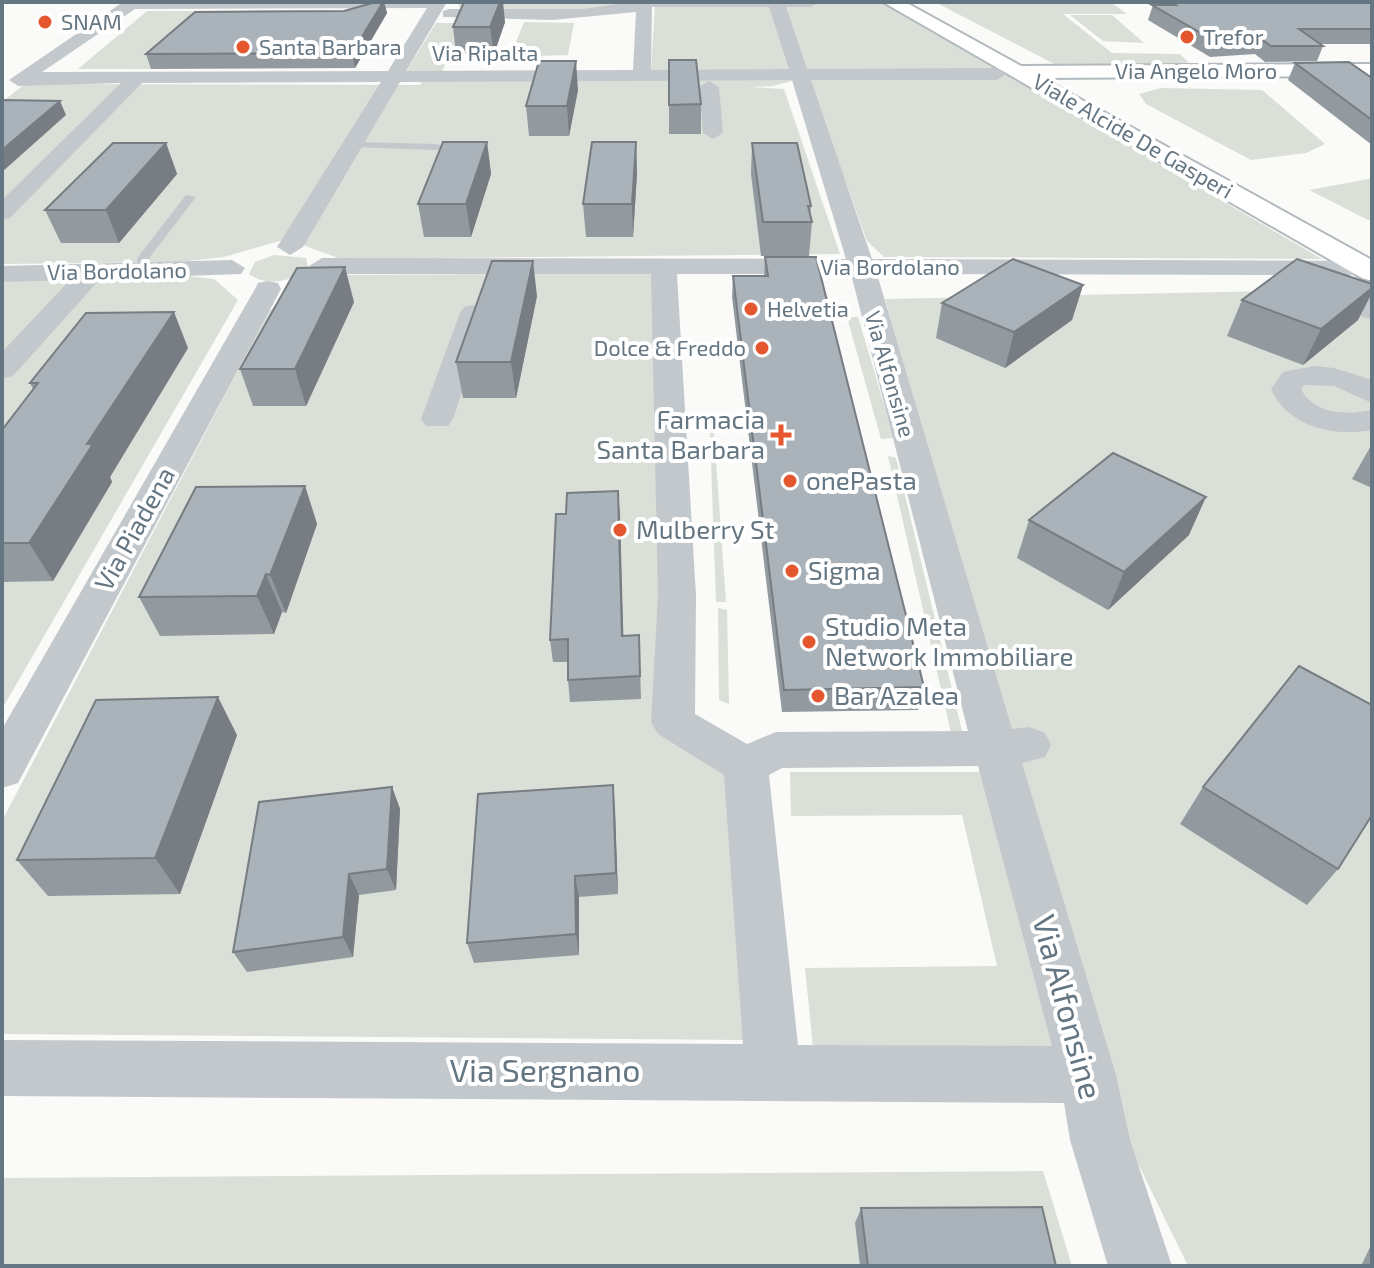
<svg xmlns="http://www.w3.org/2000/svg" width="1374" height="1268" font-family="'Exo 2',sans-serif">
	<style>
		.green { fill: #dadfd7 }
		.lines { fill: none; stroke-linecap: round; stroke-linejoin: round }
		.secondary-casing { stroke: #b3babf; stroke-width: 4 }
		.lane { fill: #c3c8cc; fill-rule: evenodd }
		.street { fill: #c3c8cc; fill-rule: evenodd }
		.secondary { fill: #fff; fill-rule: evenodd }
		.wall { fill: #929a9f }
		.shaded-wall { fill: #777d82 }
		.building { fill: #aab3b9; stroke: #777d82; stroke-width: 2 }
		.poi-dot { fill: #e4572e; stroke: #fff; stroke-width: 3 }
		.labels { text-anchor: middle; stroke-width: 8; stroke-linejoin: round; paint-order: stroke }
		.far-poi-label { font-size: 22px; fill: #657683; stroke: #fff; text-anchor: start }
		.far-street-label { font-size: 22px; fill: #657683; stroke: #fff }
		.poi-label { font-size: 26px; fill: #657683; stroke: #fff; text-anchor: start }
		.street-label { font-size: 26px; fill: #657683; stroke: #fff }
		.near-street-label { font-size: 32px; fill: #657683; stroke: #fff }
	</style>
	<rect width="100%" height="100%" fill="#fafaf8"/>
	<g class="green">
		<path d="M458,2H633L634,6L564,11L459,7Z"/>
		<path d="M794,2H881L1322,259L884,257L867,241L844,177L826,151L799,79L773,86L749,87L784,89L840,254L341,259L286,239L224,257L179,262L2,264V102L25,84L420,85L426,75L405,73L436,23H466L442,71L651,72L655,4Z"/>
		<path d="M935,2H1111L1127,14H1063L1112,53L1180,54L1195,69L1062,68Z"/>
		<path d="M147,11H194L183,22L220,21L170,51L155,69H78Z"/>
		<path d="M1070,15H1112L1144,43L1103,41Z"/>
		<path d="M524,22L574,23L568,55L510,57Z"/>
		<path d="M1161,88L1262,90L1325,144L1306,153L1251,160L1146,104L1139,94Z"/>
		<path d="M1372,179V222L1309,190L1368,179Z"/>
		<path d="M274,255L306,258L308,267C294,282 266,287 249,274L255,262Z"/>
		<path d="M656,273L664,720L729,760L747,1040L2,1034V821L269,311L290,294L338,275Z"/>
		<path d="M171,274L214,279L238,300L2,709V281Z"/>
		<path d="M1368,289L1372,291V1266H1188L1110,1106L885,299Z"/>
		<path d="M847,317H858L894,438L881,439Z"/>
		<path d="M710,433H714L726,602H716Z"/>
		<path d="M888,456L896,458L963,735L951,733Z"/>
		<path d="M718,608L727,610L729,704L719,700Z"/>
		<path d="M790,772H992L1072,1048L813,1047L805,968L997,966L962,815L791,816Z"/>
		<path d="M1043,1171L1072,1266H2V1178Z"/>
	</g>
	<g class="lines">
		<defs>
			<path id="secondary" d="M883,2H905L1021,66L1372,64V76L1042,78L1372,260V281L1362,278Z"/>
		</defs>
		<use href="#secondary" class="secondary-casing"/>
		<g class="lane">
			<path d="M354,142L437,144L442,147L437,150L350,147L349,145Z"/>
			<path d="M186,195L196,197L150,257L145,274H135L138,257Z"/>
		</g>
		<g class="street">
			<path d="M123,2H447L406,71L633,70L636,12L552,20L443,17V11L449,9H583L631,2H819L811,7H786L807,69L997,68L1006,74L997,80H811L872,259L1371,261V273L1349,275L1372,296V319L1362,317L1319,275L877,274L1012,729L1029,727L1045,733L1051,745L1045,757L1022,763L1116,1075L1130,1140L1172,1266H1108L1070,1140L1064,1103L2,1096V1040L743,1044L724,775L658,734L651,722L658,596L651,274H322L309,266L322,258L846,259L792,80L400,82L303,247L290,255L277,247L381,82L142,83L10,218L2,220V200L121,83L18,86L9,80ZM652,7H769L789,69L651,70ZM427,8L388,71L42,72L135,9ZM677,274H851L968,731L776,732L747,744L695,714L696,596ZM978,766L1052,1046L798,1045L769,775L782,768Z"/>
			<path d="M709,81L719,87L723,133L713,139L703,133L699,87Z"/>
			<path d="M232,260L245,268L241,274L100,279L13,376L2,379V352L70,280L2,282V266Z"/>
			<path d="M268,281L278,283L281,289L18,783L2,788V729L255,289L258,283Z"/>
			<path d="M474,305L484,307L488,313L453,419L448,426H426L421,419L460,313L464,307Z"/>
			<path d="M1314,366L1334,368L1372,380V403L1334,386L1304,385L1301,389C1314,415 1348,415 1372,410V430C1333,437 1288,427 1271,389L1283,372Z"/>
		</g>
		<use href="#secondary" class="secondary"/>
	</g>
	<g class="wall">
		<path d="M384,2L387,13L355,68L151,69L146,54Z"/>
		<path d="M1149,2H1372V44H1321L1323,46L1317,61L1265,62L1255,54L1210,57L1148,20L1153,5Z"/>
		<path d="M505,22L494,54H456L453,27Z"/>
		<path d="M1295,63L1372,78V145L1288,80Z"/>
		<path d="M578,90L569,136H529L526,106Z"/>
		<path d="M701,104V134H669V105Z"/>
		<path d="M487,142L491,174L471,237H424L418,204Z"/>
		<path d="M636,142L637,173L633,237H586L583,204Z"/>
		<path d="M166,143L177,174L119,243H61L45,210Z"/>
		<path d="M752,143L811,206L810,215L812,222L809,256H761L751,174Z"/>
		<path d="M765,257L924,687L918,710L782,712L732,297L733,276H764Z"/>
		<path d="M1083,285L1072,320L1005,368L936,338L942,303Z"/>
		<path d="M537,296L516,398H463L456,362Z"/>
		<path d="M1242,300L1358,320L1303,365L1227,336Z"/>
		<path d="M354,302L306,406H253L240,369Z"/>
		<path d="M188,348L110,477L112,482L53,581L2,582V430L33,389L30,383Z"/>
		<path d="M1372,444V488L1352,479Z"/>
		<path d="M305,486L317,524L286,613L282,612L274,634L160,636L139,597Z"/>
		<path d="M618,491L623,636L639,635L641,699L570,702L568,680V662H553L550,640L566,514Z"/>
		<path d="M1029,520L1189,535L1108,610L1017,558Z"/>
		<path d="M237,735L180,894L48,896L17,860Z"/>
		<path d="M613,785L618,894L579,897V955L474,963L467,943Z"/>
		<path d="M392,787L400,809L396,890L359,895L353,957L247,972L233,952Z"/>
		<path d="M1203,787L1338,869L1307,905L1180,824Z"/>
		<path d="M861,1209L1056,1266H860L855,1223Z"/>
		<path d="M1372,1243V1266H1361Z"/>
	</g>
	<g class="shaded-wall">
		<path d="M383,2H384L387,13L355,68L352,53Z"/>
		<path d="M500,2H503L505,22L494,54L490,27Z"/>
		<path d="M576,61L578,90L569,136L567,106Z"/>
		<path d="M60,101L66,115L2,172V150Z"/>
		<path d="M487,142L491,174L471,237L466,204Z"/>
		<path d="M636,142L637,173L633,237L632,204Z"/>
		<path d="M166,143L177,174L119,243L106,210Z"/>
		<path d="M533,261L537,296L516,398L511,362Z"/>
		<path d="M345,267L354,302L306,406L295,369Z"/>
		<path d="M1083,285L1072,320L1005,368L1014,332Z"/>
		<path d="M1372,288V293L1358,320L1303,365L1321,329Z"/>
		<path d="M174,312L188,348L110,477L112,482L53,581L29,543L87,444Z"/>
		<path d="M305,486L317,524L286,613L270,575Z"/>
		<path d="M618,491L620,514L624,659L622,636Z"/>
		<path d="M1206,497L1189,535L1108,610L1124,572Z"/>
		<path d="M266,574L282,612L274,634L257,596Z"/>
		<path d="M218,697L237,735L180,894L155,858Z"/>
		<path d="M613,785L615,808L618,894L616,873Z"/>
		<path d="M392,787L400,809L396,890L387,869Z"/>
		<path d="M349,874L359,895L353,957L343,937Z"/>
		<path d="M575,876L579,897V955L576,934Z"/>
	</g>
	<g class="building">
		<path d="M376,2H383L352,53L146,54L195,12L344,11Z"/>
		<path d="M464,2H500L490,27H453Z"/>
		<path d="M1172,2H1372V29H1299L1323,46H1271L1261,39L1215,41L1152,5H1176Z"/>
		<path d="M669,60H696L701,104L669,105Z"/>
		<path d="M539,61H576L567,106H526Z"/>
		<path d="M1349,62L1372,78V120L1295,63Z"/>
		<path d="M2,100L60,101L2,150Z"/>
		<path d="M443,142H487L466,204H418Z"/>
		<path d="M592,142H636L632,204H583Z"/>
		<path d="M113,143H166L106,210H45Z"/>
		<path d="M752,143H797L811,206H808L812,222H763Z"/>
		<path d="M765,257H816L924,687L784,690L733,276H768Z"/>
		<path d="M1013,259L1083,285L1014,332L942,303Z"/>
		<path d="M1297,259L1372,284V288L1321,329L1242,300Z"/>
		<path d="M492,261H533L511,362H456Z"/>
		<path d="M345,267L295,369H240L297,268Z"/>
		<path d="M174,312L87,444H93L29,543H2V430L38,383H30L86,313Z"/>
		<path d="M1113,453L1206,497L1124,572L1029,520Z"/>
		<path d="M305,486L270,575L266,574L257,596L139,597L196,487Z"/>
		<path d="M618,491L622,636L639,635L640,676L568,680V639L550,640L556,514H566L567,493Z"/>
		<path d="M1299,666L1372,705V815L1338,869L1203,787Z"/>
		<path d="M218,697L155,858L17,860L96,700Z"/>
		<path d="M613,785L616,873L575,876L576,934L467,943L478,794Z"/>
		<path d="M392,787L387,869L349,874L343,937L233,952L259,802Z"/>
		<path d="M1042,1207L1056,1266H868L861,1208Z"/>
	</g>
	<g class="poi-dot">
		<circle cx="45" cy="22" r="8"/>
		<circle cx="1187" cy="37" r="8"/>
		<circle cx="243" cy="47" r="8"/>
		<circle cx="751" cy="309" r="8"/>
		<circle cx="762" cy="348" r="8"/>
		<path d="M777 423h8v8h8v8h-8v8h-8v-8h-8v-8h8z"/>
		<circle cx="790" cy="481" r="8"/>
		<circle cx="620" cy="530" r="8"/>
		<circle cx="792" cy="571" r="8"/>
		<circle cx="809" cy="642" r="8"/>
		<circle cx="818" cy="696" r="8"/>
	</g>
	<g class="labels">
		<g class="far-poi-label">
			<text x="61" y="30">SNAM</text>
			<text x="1203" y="45">Trefor</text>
			<text x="259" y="55">Santa Barbara</text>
			<text x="767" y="317">Helvetia</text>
			<text x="746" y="356" text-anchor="end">Dolce &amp; Freddo</text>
		</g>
		<g class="far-street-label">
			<text x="485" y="61">Via Ripalta</text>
			<text x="1196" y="79">Via Angelo Moro</text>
			<text transform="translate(1133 136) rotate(30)" y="8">Viale Alcide De Gasperi</text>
			<text x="890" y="275">Via Bordolano</text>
			<text transform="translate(117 271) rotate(-1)" y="8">Via Bordolano</text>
			<text transform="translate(890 374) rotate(74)" y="8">Via Alfonsine</text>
		</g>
		<g class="poi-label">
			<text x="765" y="429" text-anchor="end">Farmacia<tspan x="765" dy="30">Santa Barbara</tspan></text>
			<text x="806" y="490">onePasta</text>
			<text x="636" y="539">Mulberry St</text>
			<text x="808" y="580">Sigma</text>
			<text x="825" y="636">Studio Meta<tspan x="825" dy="30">Network Immobiliare</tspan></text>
			<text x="834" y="705">Bar Azalea</text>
		</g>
		<g class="street-label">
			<text transform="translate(135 529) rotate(-61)" y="9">Via Piadena</text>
		</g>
		<g class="near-street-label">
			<text transform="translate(1067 1007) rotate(75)" y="11">Via Alfonsine</text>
			<text x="545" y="1082">Via Sergnano</text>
		</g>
	</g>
	<rect width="1374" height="1268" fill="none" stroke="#657683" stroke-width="8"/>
</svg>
